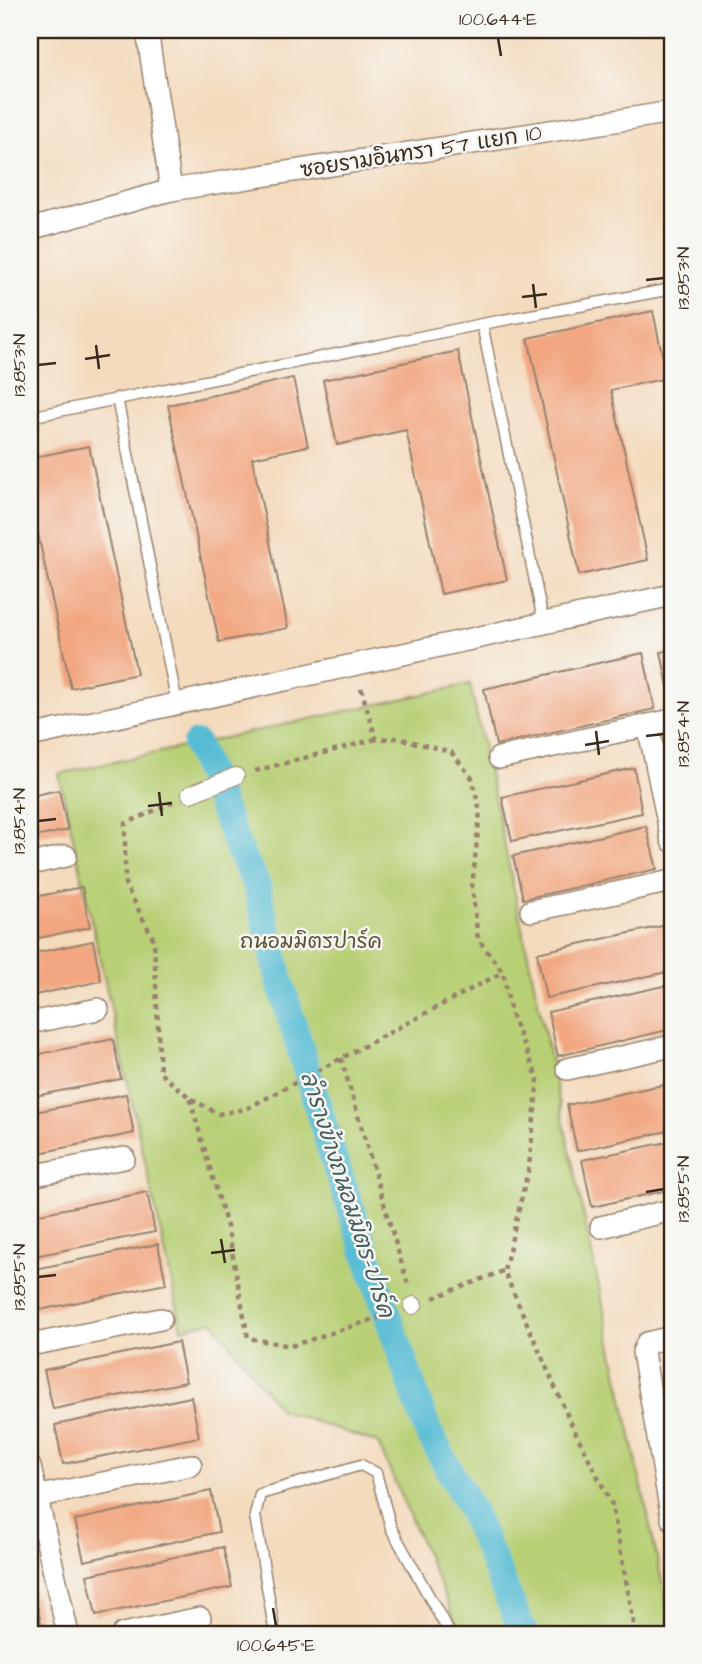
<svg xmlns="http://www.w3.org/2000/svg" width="702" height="1664" font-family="'Architects Daughter','Playpen Sans Thai',sans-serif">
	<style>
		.green { fill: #b8cf74; stroke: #7a7c49; stroke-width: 2 }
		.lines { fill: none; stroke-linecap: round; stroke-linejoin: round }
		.canal { stroke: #56bcd4; stroke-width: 28 }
		.building { fill: #f2a781 }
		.service-casing { stroke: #98826e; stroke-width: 13 }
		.pedestrian-casing { stroke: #98826e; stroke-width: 18 }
		.minor-casing { stroke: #98826e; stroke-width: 24 }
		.path { stroke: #98826e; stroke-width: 4.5; stroke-dasharray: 5 5; stroke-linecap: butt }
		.service { stroke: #fff; stroke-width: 10 }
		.pedestrian { stroke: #fff; stroke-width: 16 }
		.minor { stroke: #fff; stroke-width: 21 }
		.ticks { fill: none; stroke: #3b2a1e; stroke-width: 2.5 }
		.labels { text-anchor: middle; stroke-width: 5; stroke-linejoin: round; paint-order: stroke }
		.street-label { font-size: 21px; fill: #3b2a1e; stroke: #f6f6f2 }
		.park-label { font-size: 21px; fill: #5a5334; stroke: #f6f6f2 }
		.water-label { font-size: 23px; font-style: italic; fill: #445d5e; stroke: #f6f6f2 }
		.neatline { fill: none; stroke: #3b2a1e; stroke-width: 2.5 }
		.ticks-label { font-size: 18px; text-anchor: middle; fill: #3b2a1e }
	</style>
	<rect width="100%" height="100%" fill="#f6f6f2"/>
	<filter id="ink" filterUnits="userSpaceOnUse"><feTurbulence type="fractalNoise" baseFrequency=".0143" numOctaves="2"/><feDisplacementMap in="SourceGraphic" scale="14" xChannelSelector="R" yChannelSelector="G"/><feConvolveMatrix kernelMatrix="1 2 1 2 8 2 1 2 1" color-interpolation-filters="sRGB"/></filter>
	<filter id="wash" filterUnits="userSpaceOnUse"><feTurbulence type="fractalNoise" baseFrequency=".00686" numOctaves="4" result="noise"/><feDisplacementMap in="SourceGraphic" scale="28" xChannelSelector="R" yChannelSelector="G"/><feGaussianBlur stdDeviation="1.57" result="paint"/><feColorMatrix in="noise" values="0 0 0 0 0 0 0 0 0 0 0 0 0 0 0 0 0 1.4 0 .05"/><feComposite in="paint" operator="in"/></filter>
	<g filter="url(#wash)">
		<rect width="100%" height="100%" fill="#f4dbbe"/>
		<path class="green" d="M470,684L672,1628V1634H461L378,1443L280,1410L213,1321L182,1329L59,774Z"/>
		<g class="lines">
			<path class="canal" d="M196,744L241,855L256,884L281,985L333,1157L427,1429L470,1508L524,1634"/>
		</g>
		<g id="blocks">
			<g class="building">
				<path d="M653,311L667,378L611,390L648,560L579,575L528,338Z"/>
				<path d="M458,351L507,580L441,594L406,430L337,445L323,380Z"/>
				<path d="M293,378L308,446L252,458L288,628L219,642L168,405Z"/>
				<path d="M89,446L137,674L71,688L36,525L30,526V458Z"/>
				<path d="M672,650V701H671L661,652Z"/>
				<path d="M643,653L655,709L496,745L484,689Z"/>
				<path d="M634,768L642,813L512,841L502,797Z"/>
				<path d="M59,790L68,830L30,838V796Z"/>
				<path d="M646,826L657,869L523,899L513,856Z"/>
				<path d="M82,887L90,927L30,940V898Z"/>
				<path d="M667,925L672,947V971L546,998L537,953Z"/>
				<path d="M93,941L101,981L30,996V954Z"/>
				<path d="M672,984V1029L558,1056L548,1012Z"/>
				<path d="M113,1039L121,1079L30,1097V1056Z"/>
				<path d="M672,1083V1130L577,1151L567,1105Z"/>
				<path d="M126,1094L134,1133L30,1155V1113Z"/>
				<path d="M672,1141V1189L592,1207L582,1160Z"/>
				<path d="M147,1192L155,1232L30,1257V1216Z"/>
				<path d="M158,1244L166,1284L30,1312V1270Z"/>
				<path d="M178,1342L186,1382L53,1409L44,1370Z"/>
				<path d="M191,1397L199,1437L63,1464L55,1425Z"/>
				<path d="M211,1491L219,1532L84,1561L75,1520Z"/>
				<path d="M223,1547L232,1587L96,1615L87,1575Z"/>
				<path d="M30,1588H33L42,1627L30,1630Z"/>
			</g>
		</g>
	</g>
	<g filter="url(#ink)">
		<use href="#blocks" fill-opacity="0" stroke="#98826e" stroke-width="2"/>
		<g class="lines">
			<defs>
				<g id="service">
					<path d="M482,324L544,625"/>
					<path d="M117,398L177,704"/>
					<path d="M30,417L482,324L672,289"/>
					<path d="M275,1634L255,1516L260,1494L361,1465L376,1473L391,1528L450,1634"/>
				</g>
				<g id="pedestrian">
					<path d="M190,794L236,776"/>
					<path d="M412,1306L414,1305"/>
				</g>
				<g id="minor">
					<path d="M147,30L171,190"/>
					<path d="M30,229L171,190L672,112"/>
					<path d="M648,725L672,841"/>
					<path d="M30,736L672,595"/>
					<path d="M499,758L672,720"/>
					<path d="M30,864L66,856"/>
					<path d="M531,911L672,881"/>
					<path d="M30,1023L98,1009"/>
					<path d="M567,1069L672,1046"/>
					<path d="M30,1176L124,1158"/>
					<path d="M601,1227L672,1210"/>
					<path d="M672,1337L647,1343L643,1352L672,1519"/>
					<path d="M30,1345L161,1319"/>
					<path d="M30,1467L68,1634"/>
					<path d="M30,1498L191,1465"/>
					<path d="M123,1634L200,1618"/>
				</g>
			</defs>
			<use href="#service" class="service-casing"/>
			<use href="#pedestrian" class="pedestrian-casing"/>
			<use href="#minor" class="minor-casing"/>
			<g class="path">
				<path d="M361,688L376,739L398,738L451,752L472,778L480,812L472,887L478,939L503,972L511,1014L538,1079L529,1167L504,1271L570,1421L612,1505L636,1634"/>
				<path d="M255,771L376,739"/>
				<path d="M173,802L125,824V884L154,940L160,1073L190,1098L218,1114L246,1109L503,972"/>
				<path d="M341,1058L408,1285"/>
				<path d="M190,1099L228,1230L248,1338L291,1346L393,1313"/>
				<path d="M433,1298L503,1271"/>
			</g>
			<use href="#service" class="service"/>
			<use href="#pedestrian" class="pedestrian"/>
			<use href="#minor" class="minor"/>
		</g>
	</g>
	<path class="ticks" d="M498,38L501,56M646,280L664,278M533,284L536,308M522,297L547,294M96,345L99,369M85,359L110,355M38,365L56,363M596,731L599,755M646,736L664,734M585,745L609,741M159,792L162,816M148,806L172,803M38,821L56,819M646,1192L664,1189M221,1239L225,1263M211,1253L235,1250M38,1277L56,1275M273,1608L276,1626"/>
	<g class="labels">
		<g class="street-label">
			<text transform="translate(421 151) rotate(-9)" y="7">ซอยรามอินทรา 57 แยก 10</text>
		</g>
		<g class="park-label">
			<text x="311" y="948">ถนอมมิตรปาร์ค</text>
		</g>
		<g class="water-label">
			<text transform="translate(348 1194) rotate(72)" y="8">ลำรางข้างถนอมมิตร-ปาร์ค</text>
		</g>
	</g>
	<rect width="702" height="1664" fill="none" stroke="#f6f6f2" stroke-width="77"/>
	<rect x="38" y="38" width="626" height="1588" class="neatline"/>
	<g class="ticks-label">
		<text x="498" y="25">100.644°E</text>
		<text transform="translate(683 278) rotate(-90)" y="6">13.853°N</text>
		<text transform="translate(19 365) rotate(-90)" y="6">13.853°N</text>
		<text transform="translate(683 734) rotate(-90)" y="6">13.854°N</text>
		<text transform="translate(19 821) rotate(-90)" y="6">13.854°N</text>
		<text transform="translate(683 1189) rotate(-90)" y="6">13.855°N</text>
		<text transform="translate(19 1277) rotate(-90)" y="6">13.855°N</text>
		<text x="276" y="1651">100.645°E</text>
	</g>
</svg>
